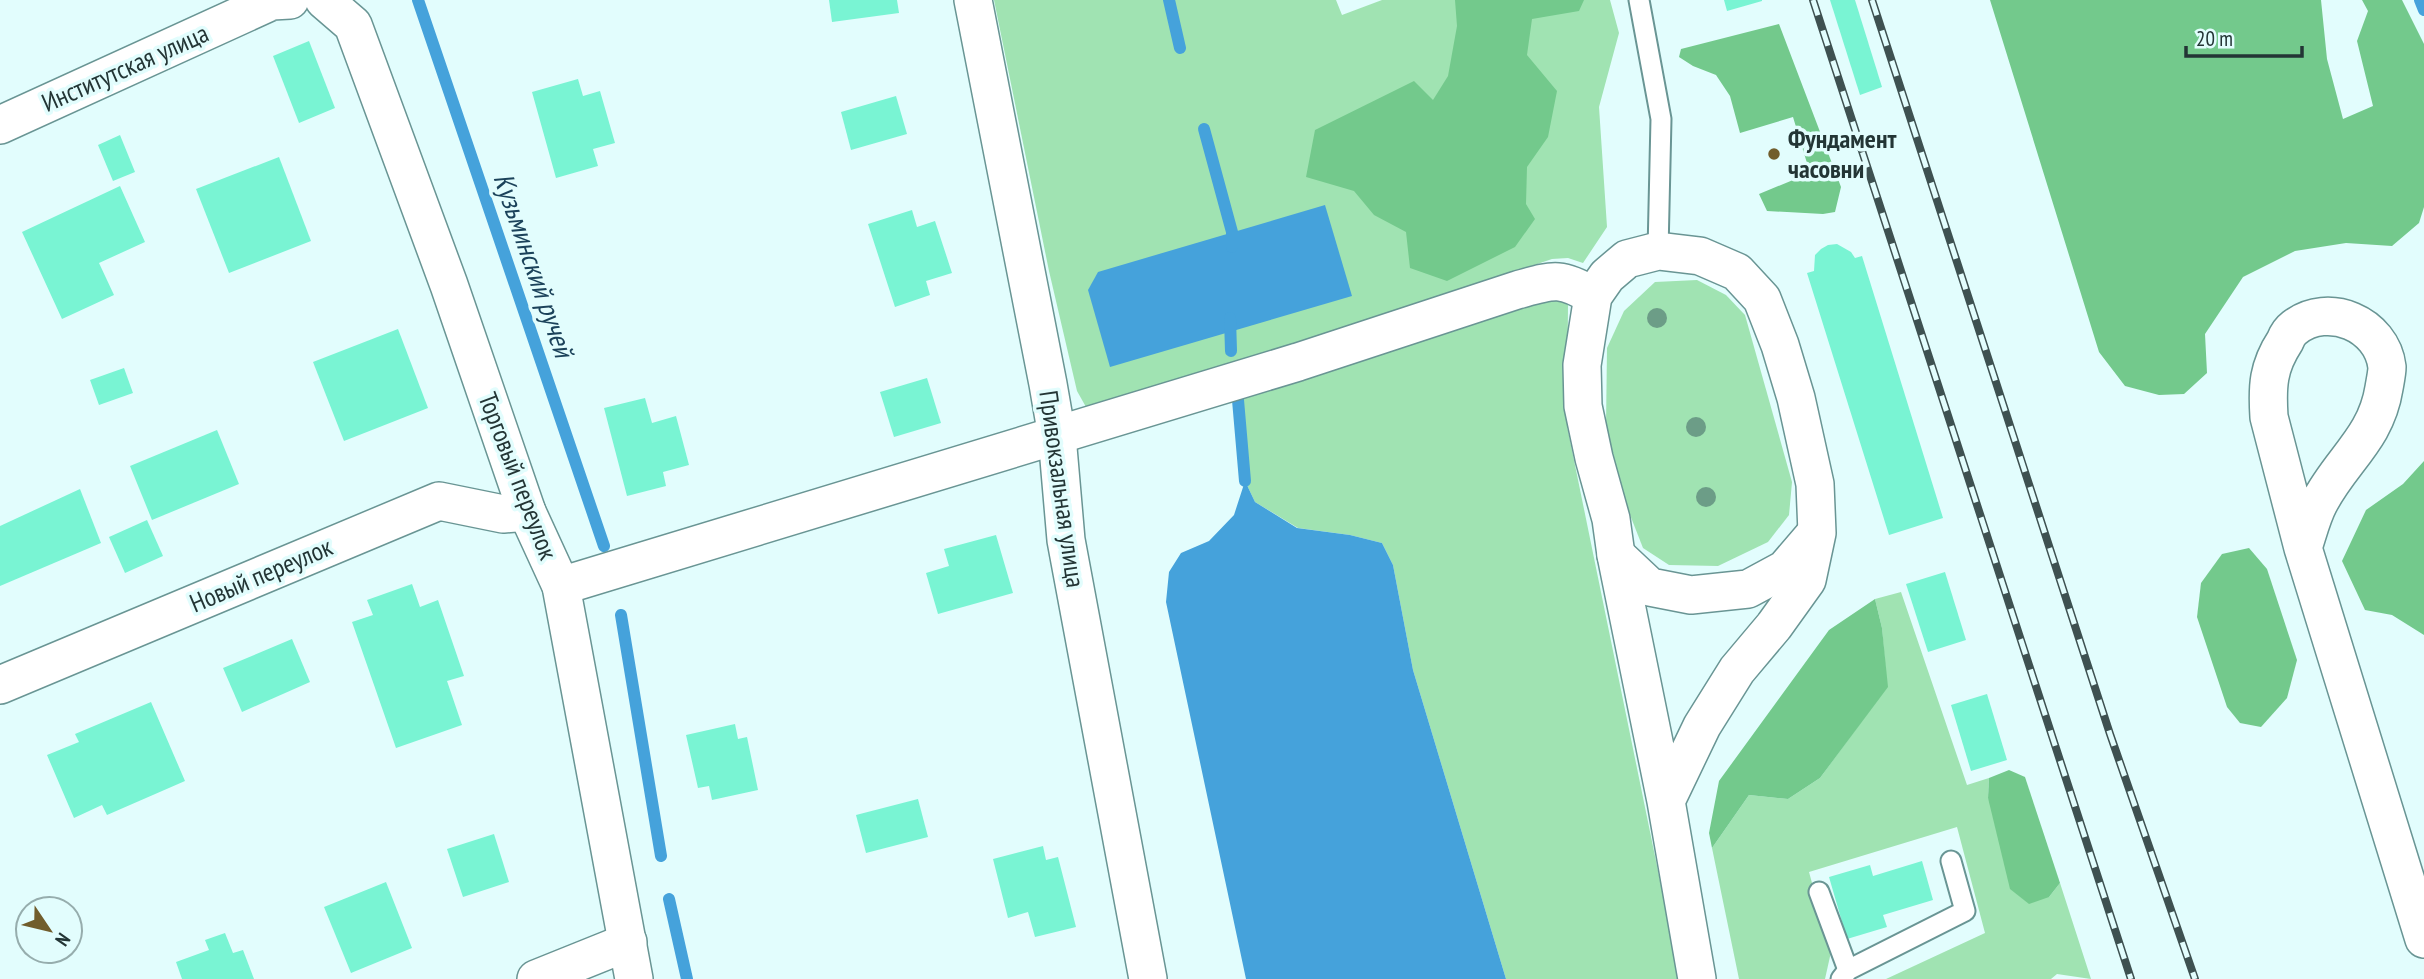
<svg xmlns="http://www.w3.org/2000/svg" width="2424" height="979" font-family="'PT Sans Narrow',sans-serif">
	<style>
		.green { fill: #a0e3b2 }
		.forest { fill: #73c98c }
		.water { fill: #45a2db }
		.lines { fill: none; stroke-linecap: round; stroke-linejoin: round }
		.stream { stroke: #45a2db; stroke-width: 12 }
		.building { fill: #79f4d3 }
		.lane-casing { stroke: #699594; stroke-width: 23 }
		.street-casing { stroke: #699594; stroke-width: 40 }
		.lane { stroke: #fff; stroke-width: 19 }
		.street { stroke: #fff; stroke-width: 37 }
		.rail-casing { stroke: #3e5151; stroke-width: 8 }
		.rail { stroke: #e2fdfd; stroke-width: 5; stroke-dasharray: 16; stroke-linecap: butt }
		.tree { fill: #6c9d87 }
		.poi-dot { fill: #715d2c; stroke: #e2fdfd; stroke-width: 2.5 }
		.labels { text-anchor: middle; stroke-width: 7; stroke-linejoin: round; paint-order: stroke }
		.street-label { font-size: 26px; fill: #233535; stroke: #e2fdfd }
		.poi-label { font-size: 26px; font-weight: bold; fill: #233535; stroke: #e2fdfd; text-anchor: start }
		.water-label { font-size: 28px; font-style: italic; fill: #1b425a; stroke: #e2fdfd }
	</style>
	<rect width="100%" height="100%" fill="#e2fdfd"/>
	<g class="green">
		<path d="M994,0H1336L1342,15L1382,0H1610L1619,33L1599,107L1607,227L1583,263L1568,258L1552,259L1107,409L1086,407L1077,391L1049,271Z"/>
		<path d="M1697,280L1726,295L1745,315L1792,482L1789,515L1768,542L1718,566L1669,565L1643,548L1625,502L1606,426L1607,348L1624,311L1655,282Z"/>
		<path d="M1557,298L1568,305L1567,426L1674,949L1682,979H1506L1413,670L1393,565L1382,543L1350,535L1298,528L1255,502L1245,481L1238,400L1534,300Z"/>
		<path d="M1901,592L1967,785L1989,778L1988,798L2049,897L2060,883L2091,979L2057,974L2051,979H1886L1985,933L1957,827L1809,872L1831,952L1825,979H1739L1712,848L1749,795L1788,799L1820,778L1887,687L1882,628L1875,599Z"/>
	</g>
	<g class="forest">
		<path d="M1455,0H1584L1579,11L1532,19L1527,55L1557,91L1548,137L1527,167L1526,204L1535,219L1515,247L1447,281L1410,268L1406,232L1374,215L1354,191L1306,177L1315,130L1414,81L1433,100L1448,76L1457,26Z"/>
		<path d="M1990,0H2321L2327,59L2343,119L2373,106L2357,41L2368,11L2362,0H2402L2424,44V207L2419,223L2392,246L2346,243L2295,251L2243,277L2205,334L2207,373L2184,394L2159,395L2125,386L2099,352Z"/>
		<path d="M1779,24L1841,187L1835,212L1823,214L1767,211L1759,194L1810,173L1793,117L1740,133L1730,96L1716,75L1693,66L1679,57L1681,49Z"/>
		<path d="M2424,461V635L2392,615L2365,610L2342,561L2366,510L2403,484Z"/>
		<path d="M2249,548L2267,569L2297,660L2287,698L2261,727L2240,723L2227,707L2197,617L2201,583L2222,554Z"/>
		<path d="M1875,599L1882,628L1888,687L1820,778L1788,799L1749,795L1712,848L1709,833L1719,781L1829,630Z"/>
		<path d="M2009,770L2025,777L2060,883L2049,897L2029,904L2010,889L1988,798L1989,778Z"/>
	</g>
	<g class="water">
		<path d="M1325,205L1352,296L1110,367L1088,290L1098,272Z"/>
		<path d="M1245,481L1255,502L1297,528L1350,535L1382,543L1393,565L1413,670L1506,979H1246L1166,602L1169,572L1181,553L1209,541L1234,515Z"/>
	</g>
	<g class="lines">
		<g class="stream">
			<path d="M418,0L604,546"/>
			<path d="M1169,0L1180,48"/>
			<path d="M2420,0L2424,10"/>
			<path d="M1204,129L1232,232V247"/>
			<path d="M1230,318L1231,351"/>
			<path d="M1238,400L1245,481"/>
			<path d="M621,615L661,856"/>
			<path d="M669,899L687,979"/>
		</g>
	</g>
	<g class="building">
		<path d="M829,0H897L899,13L832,22Z"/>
		<path d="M1724,0H1762V1L1727,11Z"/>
		<path d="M1830,0H1855L1882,87L1860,95Z"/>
		<path d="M309,41L335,108L299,123L273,56Z"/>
		<path d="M578,79L583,96L600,91L615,143L593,149L598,166L556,178L532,92Z"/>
		<path d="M896,96L907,134L851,150L841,112Z"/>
		<path d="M120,135L135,172L113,181L98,145Z"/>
		<path d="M279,157L311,241L229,273L196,189Z"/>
		<path d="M120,186L145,242L99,263L114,295L62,319L22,232Z"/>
		<path d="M912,210L917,227L935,221L952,273L926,281L930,295L895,307L868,224Z"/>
		<path d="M1837,244L1851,252L1855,258L1862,256L1943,518L1889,535L1807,273L1814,271L1815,255L1821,249L1828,245Z"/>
		<path d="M398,329L428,408L344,441L313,362Z"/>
		<path d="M124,368L133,393L99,405L90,380Z"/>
		<path d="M927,378L941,423L894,437L880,392Z"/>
		<path d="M645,398L652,423L676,416L689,465L663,472L666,486L627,496L604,408Z"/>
		<path d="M217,430L239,484L152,520L130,466Z"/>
		<path d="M80,489L101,543L0,586V526Z"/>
		<path d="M147,520L163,556L125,573L109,537Z"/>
		<path d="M996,535L1013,593L938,614L926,573L949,566L944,549Z"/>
		<path d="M1945,572L1966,640L1928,652L1906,584Z"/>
		<path d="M412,584L420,607L438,600L464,676L447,681L462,725L396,748L352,622L373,615L367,600Z"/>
		<path d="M292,639L310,682L242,712L223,668Z"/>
		<path d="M1987,694L2007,760L1971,771L1951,705Z"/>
		<path d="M151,702L185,781L107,815L102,805L74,818L47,755L79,742L75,734Z"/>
		<path d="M735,724L738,739L747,737L758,790L712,800L709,786L698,788L686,735Z"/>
		<path d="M918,799L928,837L866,853L856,815Z"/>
		<path d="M494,834L509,882L463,897L447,849Z"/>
		<path d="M1043,846L1046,860L1058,857L1076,927L1035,937L1028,912L1008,918L993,859Z"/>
		<path d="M1922,861L1933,900L1883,915L1887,927L1847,939L1829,877L1870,865L1873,876Z"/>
		<path d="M386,882L412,948L351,973L324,907Z"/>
		<path d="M225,933L233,953L243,950L254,979H182L176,962L209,950L205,940Z"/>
	</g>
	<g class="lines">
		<defs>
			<g id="lane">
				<path d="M1639,0L1661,119L1658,251"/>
				<path d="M1819,892L1848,970"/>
				<path d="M1841,979L1848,970L1965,911L1951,861"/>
			</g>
			<g id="street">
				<path d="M324,0L353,25L449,285L527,512L561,586L634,979"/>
				<path d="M973,0L1048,384L1057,436L1066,540L1148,979"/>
				<path d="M0,125L272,1L290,0"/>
				<path d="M2303,548C2308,533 2312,516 2319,503C2341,460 2376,439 2384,388C2385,382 2387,373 2387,367C2382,324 2328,301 2294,328C2290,331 2287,336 2285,341C2268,367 2267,386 2269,417L2303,548L2424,939"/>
				<path d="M1616,555L1650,587L1691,595L1748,589L1785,569L1815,534"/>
				<path d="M561,586L1298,362L1517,290C1553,280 1560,276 1593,296"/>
				<path d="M0,685L439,501L503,514L527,512"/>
				<path d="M1666,801L1702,726L1737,670L1774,626L1807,580L1817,533L1815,484L1796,398L1780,345L1762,299L1737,272L1700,256L1658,251L1627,259L1607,276L1593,296L1582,365L1583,406L1594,458L1611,519L1616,555L1666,801L1697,979"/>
				<path d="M536,979L628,942"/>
			</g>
		</defs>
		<use href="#lane" class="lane-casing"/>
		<use href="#street" class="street-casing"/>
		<use href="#lane" class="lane"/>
		<use href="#street" class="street"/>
		<defs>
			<g id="rail">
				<path d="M1813,0L2131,979"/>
				<path d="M1872,0L2110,734L2195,979"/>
			</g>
		</defs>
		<use href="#rail" class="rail-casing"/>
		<use href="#rail" class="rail"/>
	</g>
	<g class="tree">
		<circle cx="1657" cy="318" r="10"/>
		<circle cx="1696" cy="427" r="10"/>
		<circle cx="1706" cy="497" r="10"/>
	</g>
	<circle class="poi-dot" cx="1774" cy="154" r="7"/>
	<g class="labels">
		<g class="street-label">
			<text transform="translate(125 68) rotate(-24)" y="9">Институтская улица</text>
			<text transform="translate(518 476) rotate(69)" y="9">Торговый переулок</text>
			<text transform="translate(1062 489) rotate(82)" y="9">Привокзальная улица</text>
			<text transform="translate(261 575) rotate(-23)" y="9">Новый переулок</text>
		</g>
		<g class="poi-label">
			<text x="1788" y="148">Фундамент<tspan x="1788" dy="30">часовни</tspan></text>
		</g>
		<g class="water-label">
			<text transform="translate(534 265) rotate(71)" y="10">Кузьминский ручей</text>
		</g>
	</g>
	<g transform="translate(49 930) rotate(125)"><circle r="33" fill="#e2fdfd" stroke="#96adad" stroke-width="2"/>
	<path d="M0-5L12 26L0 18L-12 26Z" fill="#715d2c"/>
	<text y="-10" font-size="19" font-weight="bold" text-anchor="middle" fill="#233535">N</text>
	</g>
	<path d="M2186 46v10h116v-10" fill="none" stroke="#233535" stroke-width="3.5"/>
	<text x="2196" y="46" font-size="21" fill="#233535" stroke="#e2fdfd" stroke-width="5" paint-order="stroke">20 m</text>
</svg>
